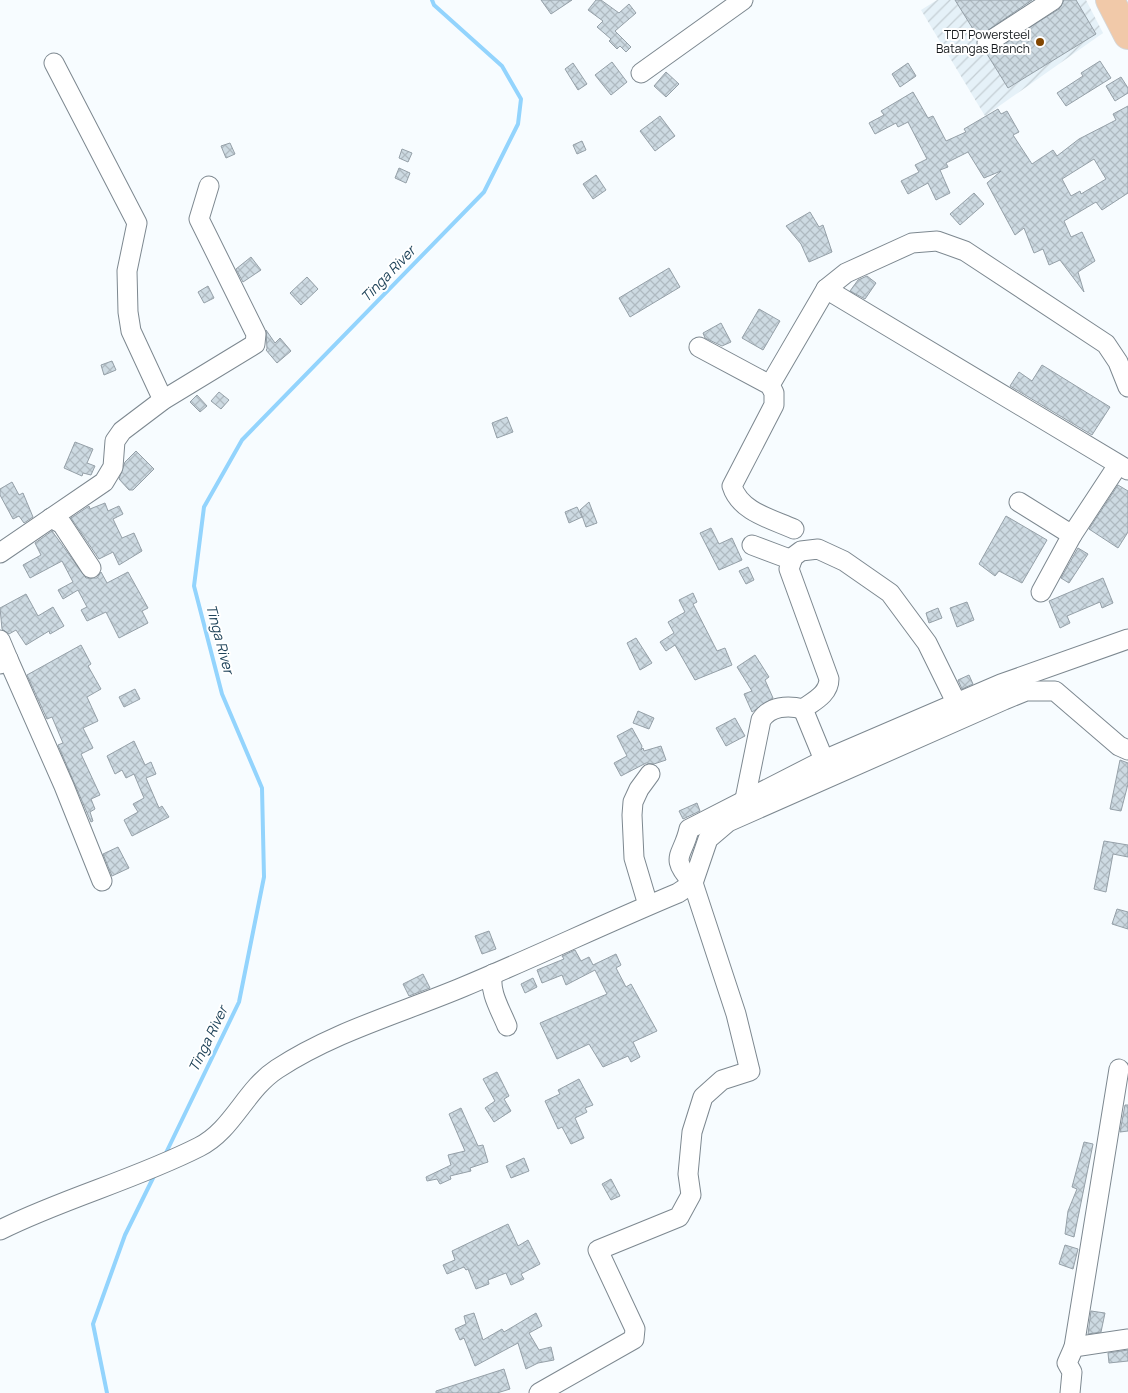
<svg xmlns="http://www.w3.org/2000/svg" width="1128" height="1393" font-family="Manrope,sans-serif">
	<style>
		.industrial { fill: url(#industrial-furrows) }
		.lines { fill: none; stroke-linecap: round; stroke-linejoin: round }
		.stream { stroke: #93d4fd; stroke-width: 4 }
		.building { fill: url(#building-cross-hatch); stroke: #95a0a8; fill-rule: evenodd }
		.minor-casing { stroke: #7d8890; stroke-width: 21 }
		.highway-casing { stroke: #d5d6d6; stroke-width: 30 }
		.minor { stroke: #fff; stroke-width: 19 }
		.highway { stroke: #f1c9a9; stroke-width: 28 }
		.poi-dot { fill: #824600; stroke: #fff; stroke-width: 2 }
		.labels { text-anchor: middle; stroke-width: 4; stroke-linejoin: round; paint-order: stroke }
		.poi-label { font-size: 12px; fill: #15191c; stroke: #fff; text-anchor: end }
		.water-label { font-size: 14px; font-style: italic; fill: #20445a; stroke: #fff }
	</style>
	<defs>
		<pattern id="industrial-furrows" width="10" height="10" patternUnits="userSpaceOnUse" patternTransform="scale(1.25)"><rect width="10" height="10" fill="#e5f1f8"/><path d="M-1 1l2-2M0 10L10 0M9 11l2-2" fill="none" stroke="#c4ced4"/></pattern>
		<pattern id="building-cross-hatch" width="8" height="8" patternUnits="userSpaceOnUse" patternTransform="scale(1.25)"><rect width="8" height="8" fill="#cddae2"/><path d="M0 0l8 8M0 8l8-8" fill="none" stroke="#afbac1"/></pattern>
	</defs>
	<rect width="100%" height="100%" fill="#f7fcff"/>
	<path class="industrial" d="M937,0H1086L1103,33L985,116L921,10Z"/>
	<g class="lines">
		<g class="stream">
			<path d="M164,1157L239,1002L264,877L262,788L222,694L194,586L204,507L242,440L484,192L518,124L521,99L502,66L434,5L432,0"/>
			<path d="M107,1393L93,1324L125,1235L155,1174"/>
		</g>
	</g>
	<g class="building">
		<path d="M541,0H572L551,14Z"/>
		<path d="M596,0H601L619,13L629,4L636,13L615,31L631,47L626,52L620,46L617,49L609,41L611,39L597,27L603,21L588,10Z"/>
		<path d="M955,0H1032L978,37Z"/>
		<path d="M1064,0H1076L1096,34L1008,88L987,54L1059,9Z"/>
		<path d="M1100,61L1111,78L1066,106L1057,93L1083,76L1081,73Z"/>
		<path d="M612,62L627,82L611,95L595,75Z"/>
		<path d="M573,63L587,84L578,90L565,69Z"/>
		<path d="M908,63L916,76L900,87L892,74Z"/>
		<path d="M666,72L679,84L666,97L654,86Z"/>
		<path d="M1121,77L1128,88V93L1115,101L1106,86Z"/>
		<path d="M913,92L928,118L933,116L946,141L966,132L964,129L998,109L1001,114L1007,111L1019,132L1013,135L1032,164L1053,150L1057,156L1079,139L1116,120L1113,114L1128,106V193L1102,210L1096,202L1064,221L1071,237L1082,232L1095,261L1078,272L1084,292L1060,260L1049,265L1043,249L1034,253L1024,228L1015,235L987,183L1001,171L984,178L968,152L946,163L948,167L940,170L950,193L936,200L928,183L908,194L901,181L919,172L915,165L927,159L908,122L898,127L896,123L875,134L869,123L884,115L881,111ZM1094,159L1106,179L1081,194L1080,191L1071,196L1062,179Z"/>
		<path d="M660,116L675,136L655,151L640,131Z"/>
		<path d="M582,141L586,150L577,154L573,145Z"/>
		<path d="M230,143L235,154L226,158L221,146Z"/>
		<path d="M402,149L412,153L408,162L399,158Z"/>
		<path d="M399,168L410,173L406,183L395,178Z"/>
		<path d="M596,175L606,190L593,199L583,184Z"/>
		<path d="M974,193L984,204L960,225L950,214Z"/>
		<path d="M810,212L819,227L823,225L832,252L809,262L801,244L786,226Z"/>
		<path d="M251,257L261,270L243,282L236,269Z"/>
		<path d="M669,268L680,287L630,317L619,298Z"/>
		<path d="M867,276L876,283L865,299L850,291L858,280Z"/>
		<path d="M307,277L318,289L301,305L290,293Z"/>
		<path d="M208,286L214,298L204,303L198,292Z"/>
		<path d="M759,309L780,321L763,350L742,338Z"/>
		<path d="M721,323L731,342L722,346L705,338L703,333Z"/>
		<path d="M266,330L275,343L280,338L291,351L277,363L266,350L267,349Z"/>
		<path d="M112,361L116,370L104,375L101,365Z"/>
		<path d="M1042,365L1110,407L1092,435L1010,386L1019,372L1032,381Z"/>
		<path d="M219,392L229,400L221,409L211,401Z"/>
		<path d="M197,395L207,406L200,412L190,402Z"/>
		<path d="M507,417L513,432L497,438L492,423Z"/>
		<path d="M75,442L93,449L87,463L95,466L91,475L83,473L82,476L64,468Z"/>
		<path d="M136,451L154,469L133,490H129L119,479L125,462Z"/>
		<path d="M12,482L19,495L23,493L33,517L24,523L19,516L13,519L0,495V489Z"/>
		<path d="M1118,485L1128,491V532L1118,548L1089,529Z"/>
		<path d="M589,502L597,523L586,527L580,510Z"/>
		<path d="M105,503L108,511L119,506L123,514L113,519L122,538L134,533L142,551L119,565L113,552L99,559L71,518L89,506L90,509Z"/>
		<path d="M577,507L582,517L569,523L565,512Z"/>
		<path d="M1006,516L1047,540L1022,583L999,571L995,576L979,564Z"/>
		<path d="M711,528L719,544L732,538L742,560L719,570L700,533Z"/>
		<path d="M52,531L86,578H97L101,572L107,583L128,572L148,608L142,611L148,623L119,638L106,612L87,621L81,610L87,607L78,590L63,599L58,590L73,582L62,561L30,578L23,565L41,555L35,543Z"/>
		<path d="M1078,548L1088,554L1069,583L1061,578Z"/>
		<path d="M748,567L754,580L746,584L739,571Z"/>
		<path d="M1103,578L1113,603L1102,608L1100,602L1067,616L1070,623L1060,628L1049,601Z"/>
		<path d="M693,593L697,602L693,604L717,651L725,648L732,665L695,680L675,645L666,651L660,642L674,633L668,622L685,612L679,600Z"/>
		<path d="M26,594L38,616L53,607L64,626L50,634L49,631L26,645L16,630L9,634L2,629L0,608Z"/>
		<path d="M967,602L974,620L957,627L950,608Z"/>
		<path d="M938,608L942,618L929,623L926,613Z"/>
		<path d="M636,638L652,663L640,670L627,643Z"/>
		<path d="M81,645L91,664L88,666L101,689L87,697L98,721L83,728L93,748L81,754L100,795L91,799L95,809L90,812L93,821L91,822L58,745L63,743L52,717L47,719L27,675Z"/>
		<path d="M755,655L769,677L765,680L773,698L752,712L744,694L752,691L737,667Z"/>
		<path d="M969,675L973,684L962,689L958,680Z"/>
		<path d="M135,689L140,699L124,707L119,697Z"/>
		<path d="M638,711L654,718L649,729L633,723Z"/>
		<path d="M735,718L745,736L726,746L716,728Z"/>
		<path d="M632,728L642,746L641,750L643,748L644,751L661,746L666,760L654,764L646,763L621,776L614,763L627,756L617,736Z"/>
		<path d="M134,741L145,765L151,762L156,774L146,778L159,808L162,806L169,817L132,836L124,820L138,812L133,804L144,798L134,774L126,778L122,770L115,774L107,756Z"/>
		<path d="M1120,760L1128,763V784L1121,811L1110,809Z"/>
		<path d="M697,803L700,811L683,819L679,811Z"/>
		<path d="M1104,841L1128,845V857L1113,854L1106,892L1094,889Z"/>
		<path d="M118,847L129,868L112,876L103,854Z"/>
		<path d="M1117,909L1128,912V929L1112,924Z"/>
		<path d="M489,931L496,949L482,954L475,936Z"/>
		<path d="M575,950L581,961L589,957L593,965L616,954L621,965L616,968L626,987L631,984L657,1031L633,1042L640,1057L631,1062L628,1056L603,1067L589,1044L557,1059L540,1023L607,994L595,970L566,985L562,975L542,983L537,970L564,959L562,956Z"/>
		<path d="M423,974L430,988L409,996L403,984Z"/>
		<path d="M533,978L537,987L525,993L521,984Z"/>
		<path d="M497,1072L509,1096L504,1099L511,1111L494,1122L485,1108L495,1101L483,1079Z"/>
		<path d="M579,1079L593,1105L585,1108L587,1112L575,1118L584,1138L571,1144L562,1127L558,1129L545,1101L560,1094L558,1090Z"/>
		<path d="M1125,1105H1128V1131L1120,1132Z"/>
		<path d="M461,1108L478,1146L483,1145L488,1162L470,1168L471,1171L450,1176L451,1179L440,1184L437,1179L427,1181L426,1177L451,1165L448,1155L465,1151L449,1114Z"/>
		<path d="M1084,1142L1093,1144L1074,1237L1065,1234L1068,1211L1077,1189L1072,1187Z"/>
		<path d="M524,1158L529,1171L511,1178L506,1166Z"/>
		<path d="M611,1179L620,1196L611,1200L602,1184Z"/>
		<path d="M508,1224L518,1246L528,1240L540,1264L521,1274L524,1279L511,1285L506,1273L488,1280L489,1284L476,1289L468,1269L466,1270L464,1267L447,1274L443,1265L455,1260L452,1251Z"/>
		<path d="M1065,1245L1078,1249L1073,1269L1059,1264Z"/>
		<path d="M1091,1311L1105,1313L1101,1332L1088,1334Z"/>
		<path d="M474,1313L483,1340L502,1329L504,1332L536,1313L542,1326L529,1333L539,1350L551,1347L554,1360L538,1363L526,1369L518,1343L475,1366L464,1338L460,1340L455,1329L466,1324L464,1316Z"/>
		<path d="M1128,1350V1361L1109,1363L1108,1353Z"/>
		<path d="M504,1369L510,1389L497,1393H436V1391Z"/>
	</g>
	<g class="lines">
		<defs>
			<g id="minor">
				<path d="M987,43L1053,0"/>
				<path d="M54,63L137,223L127,271L128,312L131,331L163,400"/>
				<path d="M641,73L743,0"/>
				<path d="M826,289L1128,470"/>
				<path d="M699,347L770,385L774,393V405L732,486C740,512 772,519 794,529"/>
				<path d="M770,385L826,289L846,273L912,243L937,241L965,251L1106,344L1118,362L1128,387"/>
				<path d="M1019,502L1072,535L1118,465"/>
				<path d="M51,518L62,524L91,568"/>
				<path d="M752,545L792,560"/>
				<path d="M0,553L104,482L113,467L115,441L122,431L163,400L255,344L256,334L199,219L209,186"/>
				<path d="M1041,592L1072,535"/>
				<path d="M0,640L8,659"/>
				<path d="M0,664L8,659L64,786L102,881"/>
				<path d="M824,760L803,709C814,701 829,694 829,679L789,569L793,557L801,551L818,549L844,561L890,593L927,643L957,704"/>
				<path d="M745,799L761,720C770,706 788,705 803,709"/>
				<path d="M648,905L634,858L632,815L633,802L639,789L650,774"/>
				<path d="M493,974C488,990 501,1011 507,1026"/>
				<path d="M0,1230C64,1198 134,1180 199,1147C233,1130 245,1090 277,1069C333,1032 401,1013 463,987C535,957 606,923 678,893L693,883L708,839L728,822L1004,700L1026,691H1055L1119,746L1128,750"/>
				<path d="M1074,1347L1119,1069"/>
				<path d="M539,1393L634,1339L635,1329L598,1250L679,1217L691,1195L688,1174L692,1132L703,1097L722,1080L750,1071L736,1014L693,883C668,856 683,857 689,829L824,760L1001,684L1128,639"/>
				<path d="M1070,1393L1072,1372L1067,1363L1074,1347L1128,1339"/>
			</g>
			<path id="highway" d="M1110,0L1128,35"/>
		</defs>
		<use href="#minor" class="minor-casing"/>
		<use href="#highway" class="highway-casing"/>
		<use href="#minor" class="minor"/>
		<use href="#highway" class="highway"/>
	</g>
	<circle class="poi-dot" cx="1040" cy="42" r="5"/>
	<g class="labels">
		<g class="poi-label">
			<text x="1030" y="39">TDT Powersteel<tspan x="1030" dy="14">Batangas Branch</tspan></text>
		</g>
		<g class="water-label">
			<text transform="translate(388 274) rotate(-46)" y="5">Tinga River</text>
			<text transform="translate(220 639) rotate(75)" y="5">Tinga River</text>
			<text transform="translate(208 1039) rotate(-64)" y="5">Tinga River</text>
		</g>
	</g>
</svg>
